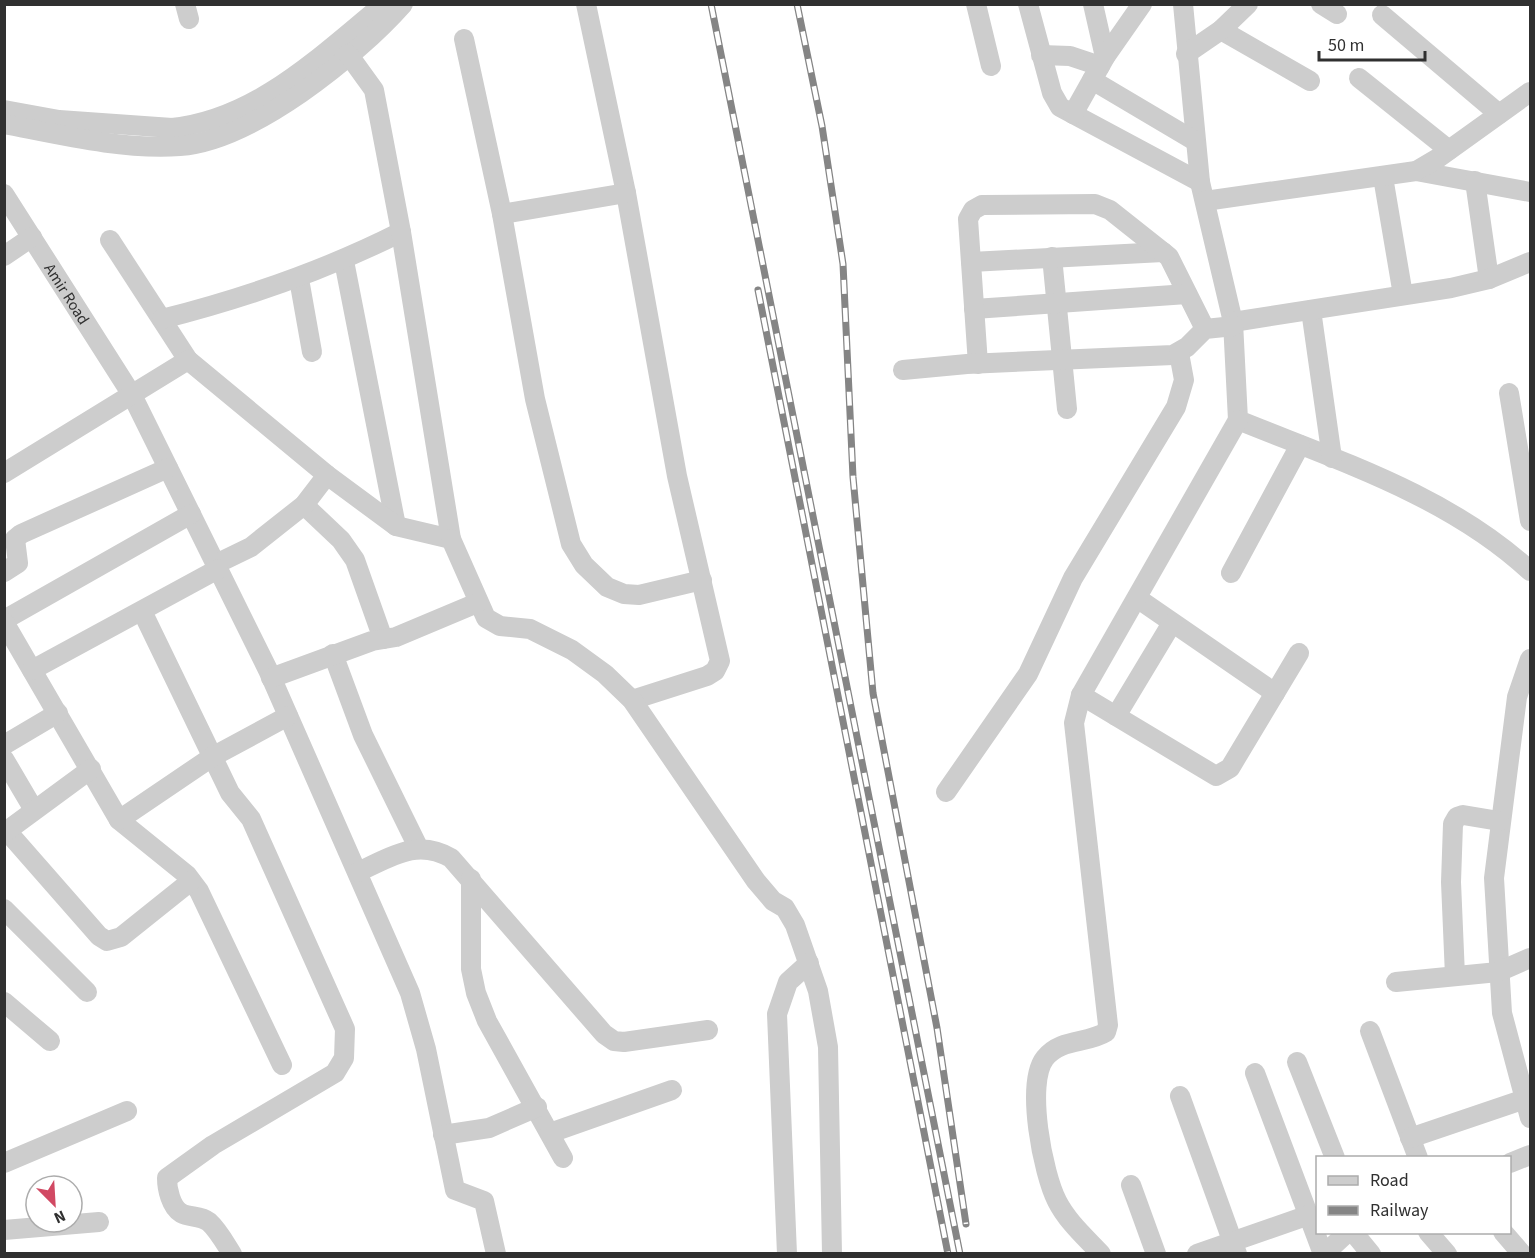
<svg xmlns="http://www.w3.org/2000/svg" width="1535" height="1258" font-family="'Source Sans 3',sans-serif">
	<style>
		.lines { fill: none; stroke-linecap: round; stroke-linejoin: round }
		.minor { stroke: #cdcdcd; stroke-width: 20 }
		.rail-casing { stroke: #858585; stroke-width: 7 }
		.rail { stroke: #fff; stroke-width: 4.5; stroke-dasharray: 14; stroke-linecap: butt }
		.labels { text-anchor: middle; stroke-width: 6; stroke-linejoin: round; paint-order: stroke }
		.street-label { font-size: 16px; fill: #303030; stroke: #fff }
	</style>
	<rect width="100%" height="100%" fill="#fff"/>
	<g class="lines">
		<g class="minor">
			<path d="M185,4L189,19"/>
			<path d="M586,4L626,193L677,476L720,661L715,671L707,676L632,700"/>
			<path d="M976,4L991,66"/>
			<path d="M1028,4L1052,93L1060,107L1200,182"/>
			<path d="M1093,4L1105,57"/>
			<path d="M1183,4L1200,182L1233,322L1238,420C1339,461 1449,496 1530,571"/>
			<path d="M1321,4L1337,14"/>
			<path d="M1382,15L1499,114"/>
			<path d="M1221,30L1310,81"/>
			<path d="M464,39L502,214L535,399L571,544L584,565L607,587L624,594L639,595L702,580"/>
			<path d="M1186,54L1221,30L1248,4"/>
			<path d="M1041,55L1070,56L1100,66"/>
			<path d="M1359,78L1449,150"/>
			<path d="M1092,80L1195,141"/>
			<path d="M4,110L59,120L172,128C257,119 320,56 384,4"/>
			<path d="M1073,114L1105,57L1142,4"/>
			<path d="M4,124C61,135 122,150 180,146C252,141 356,57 403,4"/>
			<path d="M1416,171L1530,192"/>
			<path d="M1383,177L1403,295"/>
			<path d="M1475,181L1489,279"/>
			<path id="s1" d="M4,194L132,395L268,670L410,993L426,1049L455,1190L484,1201L496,1254"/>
			<path d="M1205,201L1416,171L1438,158L1530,92"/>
			<path d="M502,214L626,193"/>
			<path d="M110,240L188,360"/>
			<path d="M4,256L32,237"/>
			<path d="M1052,257L1067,409"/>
			<path d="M344,261L396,526"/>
			<path d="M971,262L1163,252L1169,257L1205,329"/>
			<path d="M299,279L312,352"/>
			<path d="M974,309L1187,294"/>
			<path d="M1311,310L1332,458"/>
			<path d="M162,319C245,298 324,271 401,232"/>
			<path d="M1233,322L1451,288L1489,279L1530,262"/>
			<path d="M978,364L968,219L973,210L982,205L1095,204L1110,210L1163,252"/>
			<path d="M903,370L967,364L1173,355L1187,347L1205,329L1234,326"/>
			<path d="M1509,393L1530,521"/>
			<path d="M4,473L188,360L327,475L396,526L451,539L401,232L374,90L348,54"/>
			<path d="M304,505L341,540L355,560L383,639"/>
			<path d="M451,539L486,618L500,626L530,629L572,650L605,674L632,700L756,881L773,901L785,908L795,925L818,991L828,1047L832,1254"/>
			<path d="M216,564L251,547L304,505L327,475"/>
			<path d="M4,572L18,563L15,539L21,534L168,468"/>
			<path d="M1231,573L1300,445"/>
			<path d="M1137,598L1275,693"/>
			<path d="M142,611L230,793L251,819L345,1029L344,1058L335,1073L213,1145L167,1178C167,1189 171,1207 181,1213C190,1218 200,1215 209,1222C218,1230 225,1243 232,1254"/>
			<path d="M4,620L191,514"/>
			<path d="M4,622L119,820L187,875L199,891L282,1065"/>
			<path d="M333,654L363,735L419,849"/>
			<path d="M1530,659L1517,697L1494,878L1502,1013L1530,1118"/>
			<path d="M32,670L218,569"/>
			<path d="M271,678L372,641L396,637L477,603"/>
			<path d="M1081,695L1216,776L1230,768L1299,653"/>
			<path d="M1116,716L1172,623"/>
			<path d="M4,745L58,713"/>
			<path d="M4,759L34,810"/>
			<path d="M946,792L1028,674L1073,578L1176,407L1184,380L1179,353"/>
			<path d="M119,820L212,757L288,716"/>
			<path d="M7,831L99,936L107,941L121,937L191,881"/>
			<path d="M4,833L91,769"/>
			<path d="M358,872C391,857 417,838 451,858L604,1034L614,1041L624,1042L708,1030"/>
			<path d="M471,879V969L476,993L487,1021L563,1158"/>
			<path d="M4,909L87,992"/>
			<path d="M1455,976L1451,882L1453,824L1457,817L1463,815L1499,821"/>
			<path d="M1396,982L1498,972L1530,958"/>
			<path d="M4,1002L50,1041"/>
			<path d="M1370,1031L1418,1158"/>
			<path d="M1297,1062L1335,1158"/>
			<path d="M1255,1073L1323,1254"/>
			<path d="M1180,1096L1237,1254"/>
			<path d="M550,1133L672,1090"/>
			<path d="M443,1135L489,1128L537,1107"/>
			<path d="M1410,1138L1525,1099"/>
			<path d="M4,1163L127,1111"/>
			<path d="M1510,1163L1530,1155"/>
			<path d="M1131,1185L1156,1254"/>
			<path d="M4,1230L99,1222"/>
			<path d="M1353,1232L1371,1254"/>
			<path d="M1428,1232L1447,1254"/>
			<path d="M1503,1232L1522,1254"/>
			<path d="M787,1254L777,1014L788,982L809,963"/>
			<path d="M1101,1254C1085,1237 1067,1221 1057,1201C1043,1174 1025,1083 1045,1058C1061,1038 1087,1044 1106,1032L1108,1025L1074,723L1081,695L1238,420"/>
			<path d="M1197,1254L1309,1215"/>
			<path d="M1324,1254L1348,1232"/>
		</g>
		<defs>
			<g id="rail">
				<path d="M711,4L960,1254"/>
				<path d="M797,4L822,126L843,264L853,477L873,693L937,1028L966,1224"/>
				<path d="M758,290L948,1254"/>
			</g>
		</defs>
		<use href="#rail" class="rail-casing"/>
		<use href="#rail" class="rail"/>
	</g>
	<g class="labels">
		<g class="street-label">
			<text dy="6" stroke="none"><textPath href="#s1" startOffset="118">Amir Road</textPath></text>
		</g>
	</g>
	<rect width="1535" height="1258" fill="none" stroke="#303030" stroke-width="12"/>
	<rect x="1316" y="1156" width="195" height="78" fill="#ffffff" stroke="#acacac" stroke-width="1.5"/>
	<rect x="1328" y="1176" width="30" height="9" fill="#cdcdcd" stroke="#acacac" stroke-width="1.5"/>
	<text x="1370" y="1186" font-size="18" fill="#303030">Road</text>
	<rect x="1328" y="1206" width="30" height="9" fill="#858585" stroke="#acacac" stroke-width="1.5"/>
	<text x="1370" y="1216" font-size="18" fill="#303030">Railway</text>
	<g transform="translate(54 1204) rotate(156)"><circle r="28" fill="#ffffff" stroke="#acacac" stroke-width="1.5"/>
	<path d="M0-4.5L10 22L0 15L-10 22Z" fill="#d14963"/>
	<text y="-9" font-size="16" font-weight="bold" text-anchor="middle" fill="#303030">N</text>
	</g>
	<path d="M1319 51v9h106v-9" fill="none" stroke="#303030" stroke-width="3"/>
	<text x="1328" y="51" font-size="18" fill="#303030" stroke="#ffffff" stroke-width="4.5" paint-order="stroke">50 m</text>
</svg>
